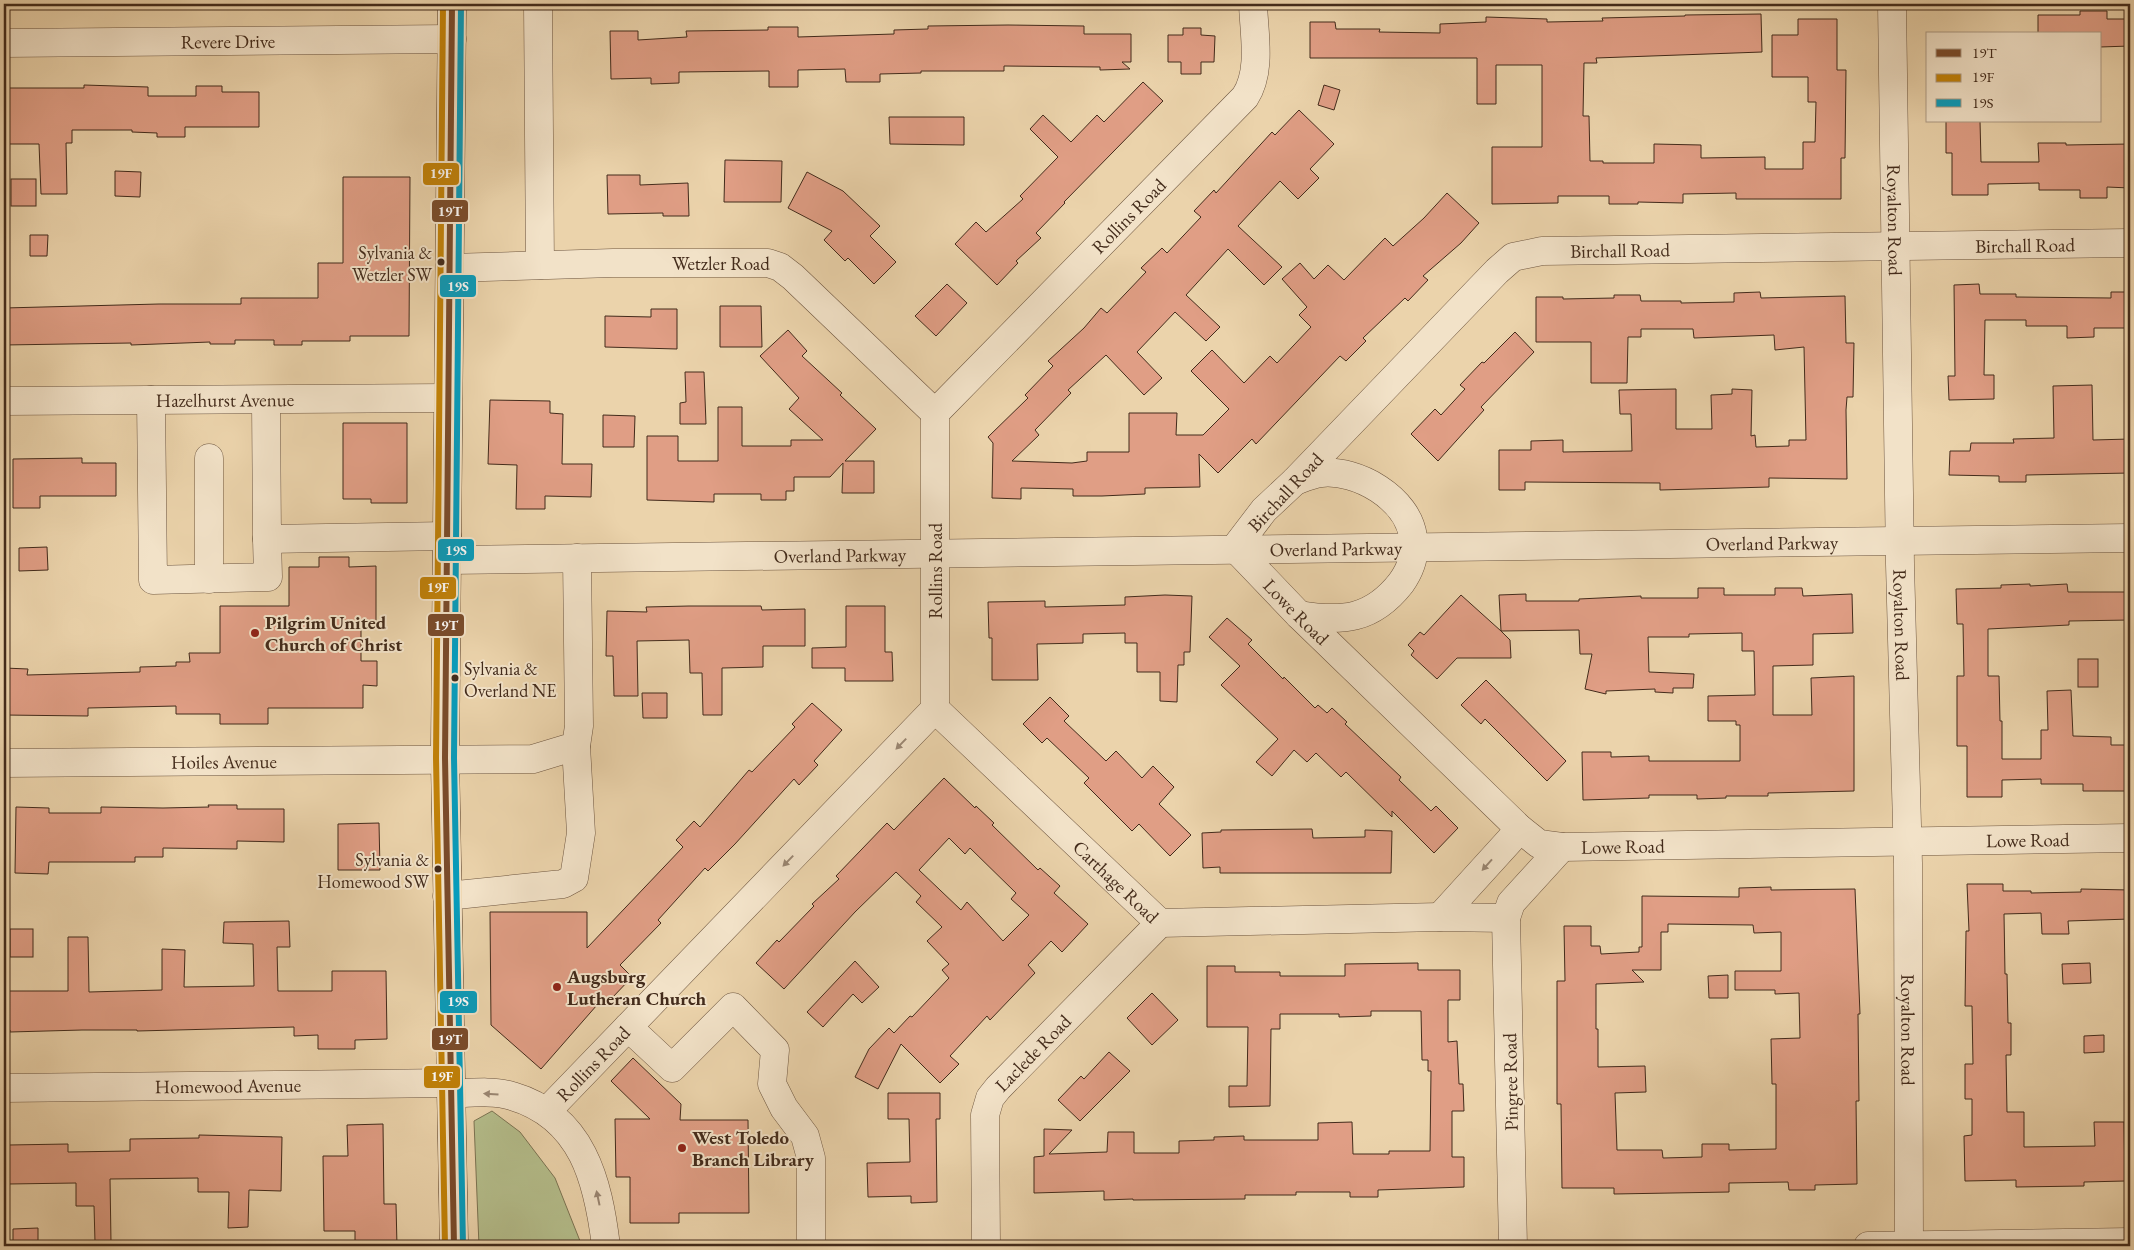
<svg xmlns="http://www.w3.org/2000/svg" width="2134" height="1250" font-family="'EB Garamond',serif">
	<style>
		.green { fill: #b4bd8b; stroke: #7c7453 }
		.building { fill: #e09e85; stroke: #432b1b; fill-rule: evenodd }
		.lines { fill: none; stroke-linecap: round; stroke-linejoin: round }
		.minor-casing { stroke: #6d553f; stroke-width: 29 }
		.major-casing { stroke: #432b1b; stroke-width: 29 }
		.minor { stroke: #f2e2c8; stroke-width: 28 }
		.major { stroke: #e6ba76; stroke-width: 28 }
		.bus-1-casing { stroke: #f2e2c8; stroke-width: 10 }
		.bus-2-casing { stroke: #f2e2c8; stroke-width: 10 }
		.bus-3-casing { stroke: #f2e2c8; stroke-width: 10 }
		.bus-1 { stroke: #7a4b2a; stroke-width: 6 }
		.bus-2 { stroke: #c18108; stroke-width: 6 }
		.bus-3 { stroke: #079cbc; stroke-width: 6 }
		.oneway { fill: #9a8672 }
		.bus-dot { fill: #432b1b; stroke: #f2e2c8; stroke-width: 2 }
		.poi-dot { fill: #8f2418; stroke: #f2e2c8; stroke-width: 2 }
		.labels { text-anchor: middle; stroke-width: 4; stroke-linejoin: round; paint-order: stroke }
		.bus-label { font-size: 18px; fill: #432b1b; stroke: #f2e2c8; text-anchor: end }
		.street-label { font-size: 19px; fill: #432b1b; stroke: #f2e2c8 }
		.poi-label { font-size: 19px; font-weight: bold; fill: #432b1b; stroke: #f2e2c8; text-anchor: start }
		.line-badge { stroke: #f2e2c8; stroke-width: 2 }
		.badge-label { font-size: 14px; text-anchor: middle; font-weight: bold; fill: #fff }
	</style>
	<rect width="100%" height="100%" fill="#ebd3ab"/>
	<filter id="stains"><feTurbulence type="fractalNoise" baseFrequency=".004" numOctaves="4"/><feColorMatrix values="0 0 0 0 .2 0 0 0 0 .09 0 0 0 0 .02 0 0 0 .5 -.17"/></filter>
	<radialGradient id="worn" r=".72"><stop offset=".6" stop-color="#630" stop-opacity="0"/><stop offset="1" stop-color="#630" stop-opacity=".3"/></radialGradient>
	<path class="green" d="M492,1111L520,1132L555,1178L582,1246H479L474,1121Z"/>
	<g class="building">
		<path d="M2080,11H2107V19H2130V46L2100,47V34H2038V15H2080Z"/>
		<path d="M1761,14L1762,52L1596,58L1597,63H1584L1583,116H1589L1590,161H1603V163H1654V144L1701,145V158L1765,157V169H1803V142H1815L1816,102H1808V77H1772V35H1798V19H1837V70H1846L1845,158H1841V199H1736V193L1683,194V203L1638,202V204H1609V196H1558V203L1492,204V147H1542V65H1496V104H1477V58H1310V22H1335L1336,29H1380L1379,32L1440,33V24L1486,22V17L1547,19V22L1603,21L1602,18L1685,16V15Z"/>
		<path d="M1008,25L1084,26V34H1131V62H1122L1130,69L1100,70V67L1004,66V71H921V73L880,74V82H846L845,69L798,70V87H769V71L679,72V83L651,84V78L611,79L610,31H638V40L687,37L686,31L768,30V27H798V37L894,34V30L928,29V26Z"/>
		<path d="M1183,28H1201V35L1215,36L1214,62H1201V74H1181V62H1168V35H1183Z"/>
		<path d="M1143,82L1163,101L1064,202L1065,203L1036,233L1041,238L1016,261L1018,263L997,285L955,244L976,222L986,232L1023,199L1020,196L1058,157L1030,129L1043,115L1071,142L1097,115L1104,122Z"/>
		<path d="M84,85L148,87V96H196V86H222V92H259V127H185V137H157V133L132,132V130H72V143H66L67,194H41L39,144H5V88H84Z"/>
		<path d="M1324,85L1340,90L1334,110L1318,105Z"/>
		<path d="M1299,110L1334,144L1310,169L1319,178L1298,199L1280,181L1238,226L1282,267L1264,285L1228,249L1186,295L1220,327L1206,341L1175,312L1137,352L1162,378L1144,395L1106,355L1068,390L1071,393L1035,430L1039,435L1012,461L1072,463L1087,461V452H1129V413H1177L1176,435H1203L1229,409L1191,371L1212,350L1244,383L1270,356L1277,363L1311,327L1299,315L1307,307L1282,279L1300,263L1314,279L1328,265L1344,280L1385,238L1393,246L1424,218L1447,193L1479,223L1461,243L1423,276L1428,280L1408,301L1405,298L1363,338L1366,341L1346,361L1340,356L1256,444L1252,439L1218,473L1199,454L1200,487L1145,488V494L1102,496H1073V489L1021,488V499L992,498L993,443L988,437L1028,398L1025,395L1053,366L1048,361L1084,328L1101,308L1107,313L1146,272L1141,268L1162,248L1167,253L1201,217L1194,211L1214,190L1216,193L1272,132L1275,135Z"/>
		<path d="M889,117H964V145L890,144Z"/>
		<path d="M1946,121H1980L1981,162H2039L2038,143H2066V145L2130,144V188L2107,187V198H2080V190H2039V183L1988,184V195H1952V153H1946Z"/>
		<path d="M725,160L782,161L781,202H724Z"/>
		<path d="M115,171L141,172L140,197L115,196Z"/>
		<path d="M807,172L843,191L880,226L870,236L896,262L874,284L848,258L845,261L824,240L832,231L788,208Z"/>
		<path d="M607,175H640V185L688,183L689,216H663V213L608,214Z"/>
		<path d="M343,177H410L409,336H350V341H302V345H274V340H235V344H210V342L131,345V343L4,345V308L159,304H241V298H318V263H343Z"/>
		<rect x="11" y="179" width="25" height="27"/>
		<path d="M30,235H48L47,256H30Z"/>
		<path d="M947,284L967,303L936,336L915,316Z"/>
		<path d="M1979,284L1980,294H2016V297L2111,298V292H2130V328H2094V337L2067,338V326H2026V320H1985L1984,375H1994V399L1949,400L1948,376H1955L1954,285Z"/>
		<path d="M1760,292L1761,298L1845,296L1846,343H1854L1853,397H1847L1846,410L1847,479L1769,478V487L1660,490V483L1525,482V490H1499V450H1531V441L1563,440V452L1632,451L1631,414H1620L1619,390L1676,389V429H1712L1711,395L1732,394V389L1752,390L1751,436L1755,435L1756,447L1789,446V440H1806L1804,347L1775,350L1774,335L1694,338L1693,329H1641V337H1628L1627,383H1591V342H1536V297H1563V299L1614,298V295H1640L1641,301H1681V303L1734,302V293Z"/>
		<path d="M720,306H761L762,347H720Z"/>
		<path d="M651,309H677V349L605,347V316L651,317Z"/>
		<path d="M788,330L807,351L802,356L842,393L840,395L876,429L845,461H874V493H842L843,463L830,477H794V491H786V500H761V494H714V502L647,500V436H678V461H718V407H742V446H791V440H823L789,409L799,398L760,356Z"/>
		<path d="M1515,332L1534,352L1481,407L1484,410L1438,461L1411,434L1435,409L1441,415L1465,389L1460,385L1482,362L1484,363Z"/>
		<path d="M685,372H704L706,424H680V403L686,402Z"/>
		<path d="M2092,385L2093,440L2130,439V473L2026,475V482H1999V476L1949,475L1950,451H1970L1971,443H2014L2013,439L2054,438L2053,386Z"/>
		<path d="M490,400L550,401V413L563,414L562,464H592L591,497L545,496V509H516L517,465L488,464Z"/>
		<path d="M603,415L635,416L634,447H603Z"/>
		<path d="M343,423H407V503H371V499H343Z"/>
		<path d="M82,458V463H116V496H40V508H13V459Z"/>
		<path d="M47,547L48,570L19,571V548Z"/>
		<path d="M319,557H349V567L376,566V622H361V661H377V686L363,685V708H268V724H220V714H176V706L88,708V716L4,715V668L28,669L27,675L140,672V667L176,666V662H190L189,653H220V606H289V567H319Z"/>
		<path d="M2030,584V586L2067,584L2068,592H2130V620L2069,621V625L1988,629V676H1999L2000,721H2002V759H2041V730H2048L2047,691L2071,690L2073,736L2111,737V745H2130V791H2083V784H2041V779L2002,780V797H1967V746H1957V676H1964L1963,624H1957L1956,589L2001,588V585Z"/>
		<path d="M1698,588H1724V595H1775V588H1802L1803,596L1852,594L1853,633L1813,634V665L1773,666V715H1812L1811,678L1854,676V791L1768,793V796H1726V798L1697,799V795H1649V798L1583,800L1582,752H1611V757L1649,756V761H1740V725H1736V721H1708V696L1755,695L1754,651H1742V633L1689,634V637H1648L1649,672L1694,674L1693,688H1673V693L1655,692V689L1606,691V694L1585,689L1592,654H1580L1579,630L1501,631L1510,640L1511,658H1457L1437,679L1411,655L1414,651L1408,645L1420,632L1424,635L1461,595L1501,631L1499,595L1526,594V601H1579V599L1641,596V598H1698Z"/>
		<path d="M1165,595L1192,596L1190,652H1184V665H1178L1177,702L1160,701V672H1137V643H1125V633L1083,634V643L1037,644L1038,680H992V638H989L988,602L1045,601V607L1125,605V597Z"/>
		<path d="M689,606H761L762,610L805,609V646H763V667L722,668V715H703L702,673H690L689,640L637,641L638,696H614L613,656H606L607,611L647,612L646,607Z"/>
		<path d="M846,606H885V652H892L893,681H845V668H812V648L846,647Z"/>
		<path d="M1227,618L1252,640L1248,644L1283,679L1284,677L1315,708L1318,705L1327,713L1332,708L1347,722L1345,724L1401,777L1399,780L1431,811L1436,806L1458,828L1434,853L1392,811V817L1346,772L1341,777L1316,753L1307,762L1294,750L1272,776L1256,762L1278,739L1221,685L1240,666L1209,637Z"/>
		<rect x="2078" y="659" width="20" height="28"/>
		<path d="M1486,680L1566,761L1547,781L1485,719L1481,724L1461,705Z"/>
		<path d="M642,693H667V718H643Z"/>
		<path d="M1050,697L1069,716L1064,721L1106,761L1116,751L1142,778L1153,766L1174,787L1159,804L1191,835L1170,856L1139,824L1132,831L1084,783L1089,778L1047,738L1042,743L1023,724Z"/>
		<path d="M812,703L842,730L814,761L818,765L799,785L794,779L735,844L708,871L705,868L658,920L661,923L620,965L632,977L611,999L604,997L541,1069L491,1025L490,912H587V948L683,847L676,840L694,821L700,827L749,770L752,772L795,727L792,724Z"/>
		<path d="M944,778L975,808L976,806L994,823L992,825L1038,870L1040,868L1060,886L1054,893L1088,924L1062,952L1051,941L1028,965L1035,973L990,1020L987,1016L950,1056L959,1064L940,1083L901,1044L878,1089L855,1077L869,1049L889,1028L894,1033L910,1016L912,1017L949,978L942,970L949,964L927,941L942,927L916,902L921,896L896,872L855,912L784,989L756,963L777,940L779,942L814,906L812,904L839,879L836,876L887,823L894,830ZM949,838L965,854L970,848L1016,893L1011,899L1029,915L1003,941L967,902L961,910L919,870Z"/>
		<path d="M208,805H237V809H284V842L237,841V849L163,848V857H135V862H49L48,874L15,873L16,807L49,808V813H101V807L163,808L209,807Z"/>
		<path d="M379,823L380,870H338V824Z"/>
		<path d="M1312,829L1313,838L1365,837V830L1392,831L1391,873H1220V867L1203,868L1202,833L1221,832V830Z"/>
		<path d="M1967,884H2003V891H2031V893L2081,892V889L2130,890V919L2068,921L2069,934H2042L2041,913L2004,914L2005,974H2007L2008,1023H2011V1055H2006L2007,1112H2024V1147L2095,1146L2094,1122H2124L2125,1181L2084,1182V1186L2016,1187V1180L1965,1181L1964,1136L1972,1135V1099H1965V1064H1973L1972,1006H1965L1966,931H1969Z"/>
		<path d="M1771,887V890L1855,889L1860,1014H1858L1859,1101H1856L1857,1184L1815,1185V1190H1789L1788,1182L1729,1183V1192L1614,1194V1188H1562L1561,1104H1557V981H1565L1564,926H1591V946H1600L1601,954L1639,952V947H1642V896L1739,897V888ZM1668,924L1753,925L1754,933L1781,932V971H1735V990H1775V994L1799,993L1800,1038L1771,1039L1772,1084H1776V1149L1729,1150V1144H1702V1157L1663,1158L1662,1150H1617L1615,1093L1646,1092L1645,1066L1598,1067V1029H1596V984L1644,982L1632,970H1661V932H1668Z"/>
		<path d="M289,921L290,947H277L278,991H332V971H386L387,1039L355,1040V1049H318V1035L294,1036V1027L137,1031V1030H82L10,1032V1030H4V991H68V937H88L89,992L162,990V949L185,950L184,987L254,986L253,944L223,943L224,922Z"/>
		<rect x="10" y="929" width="23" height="28"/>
		<path d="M855,961L879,987L862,1003L853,994L823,1027L807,1012Z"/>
		<path d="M1418,963V970H1460V1000H1448V1042L1457,1041L1459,1084H1463L1464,1111H1452V1157H1464V1187L1378,1190V1197H1350V1192H1296V1195H1245V1199L1133,1200V1199L1104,1200V1191L1034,1193V1157L1044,1156V1129L1072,1130L1049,1154L1107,1152L1108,1132H1134V1153H1179V1141L1214,1140V1137L1244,1136V1140H1318V1123L1352,1122L1353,1154H1389V1151H1430L1431,1071H1428V1060H1422L1421,1011H1371V1016L1339,1017V1014H1280V1029H1271L1270,1106L1229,1107V1086H1247L1248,1027H1207V966H1235V972H1280V976H1345V964Z"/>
		<path d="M2090,963L2091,983L2063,984L2062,964Z"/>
		<path d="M1728,975V998H1709L1708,976Z"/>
		<path d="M1152,993L1178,1020L1152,1045L1127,1018Z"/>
		<path d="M2104,1035V1052L2084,1053V1036Z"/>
		<path d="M1109,1052L1130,1071L1080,1121L1058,1100L1081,1076L1084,1079Z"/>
		<path d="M633,1058L681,1104L680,1120H748L749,1213H679V1223H630V1177H616L615,1119H650L611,1081Z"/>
		<path d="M888,1093H940V1119H936L937,1202L911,1203V1196L868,1197L867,1163L910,1162L909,1119H888Z"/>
		<path d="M383,1124L384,1204H396L397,1246H355V1231H324L323,1156H348L347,1125Z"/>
		<path d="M199,1135L282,1137L281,1191L249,1190L248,1227L228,1228L229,1192H198V1178L110,1179L111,1242H95L94,1206H76V1183L9,1184V1145L68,1144V1152L130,1151V1139L199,1138Z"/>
		<path d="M38,1228V1246H13V1229Z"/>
	</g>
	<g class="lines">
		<defs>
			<g id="minor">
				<path d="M538,4L540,265"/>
				<path id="s1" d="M1892,4L1900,564L1908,863L1909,1246"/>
				<path id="s2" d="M4,43L452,39"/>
				<path id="s3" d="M2130,243L1542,251L1513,257L1497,271L1295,481L1264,510L1235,548L1299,615L1520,829L1539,844L1562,847L2130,838"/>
				<path id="s4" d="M450,268L613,263H768L780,267L793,277L935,413"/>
				<path d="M151,400L153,580L268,577L267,539"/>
				<path id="s5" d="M4,401L448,398"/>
				<path d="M266,401L267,539L447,536"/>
				<path d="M209,458V579"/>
				<path d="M1295,481C1303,478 1312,474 1321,473C1357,469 1408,498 1413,537C1416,555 1411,569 1401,583C1372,620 1342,622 1299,615"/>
				<path id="s6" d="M448,560L2130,538"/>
				<path id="s7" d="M935,709L1160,923L1440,917L1506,918"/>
				<path id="s8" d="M4,763L533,759L576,746L579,726L577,558"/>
				<path d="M447,896L563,884L574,878L581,833L576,746"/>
				<path d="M1440,917L1520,829"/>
				<path d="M628,1027L672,1068L733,1007L775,1050L772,1084L784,1108L805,1136L811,1158V1246"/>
				<path id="s9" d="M4,1088L451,1083"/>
				<path d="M451,1094C470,1093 494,1090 512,1096C583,1117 598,1181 606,1246"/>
				<path id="s10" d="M547,1111L935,709V413L1245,97C1262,71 1254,34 1253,4"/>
				<path id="s11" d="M986,1246L985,1115L990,1098L998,1088L1160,923"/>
				<path d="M1513,1246L1506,918L1511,903L1562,847"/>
				<path d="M1868,1246L2130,1242"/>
			</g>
			<path id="major" d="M452,4L445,758L454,1246"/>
		</defs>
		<use href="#minor" class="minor-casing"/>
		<use href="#major" class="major-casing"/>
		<use href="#minor" class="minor"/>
		<use href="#major" class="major"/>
		<defs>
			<path id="bus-1" d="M452,4L445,758L454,1246"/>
			<path id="bus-2" d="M443,4L436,758L445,1246"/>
			<path id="bus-3" d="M461,4L454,758L463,1246"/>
		</defs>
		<use href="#bus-1" class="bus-1-casing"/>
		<use href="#bus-2" class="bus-2-casing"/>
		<use href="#bus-3" class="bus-3-casing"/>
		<use href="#bus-1" class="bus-1"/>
		<use href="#bus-2" class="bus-2"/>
		<use href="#bus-3" class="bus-3"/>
	</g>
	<defs><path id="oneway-solid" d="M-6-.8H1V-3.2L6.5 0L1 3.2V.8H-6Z" transform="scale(1.25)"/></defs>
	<g class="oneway">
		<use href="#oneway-solid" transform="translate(901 744) rotate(134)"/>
		<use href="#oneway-solid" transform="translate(788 861) rotate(134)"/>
		<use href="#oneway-solid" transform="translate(1487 865) rotate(132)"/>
		<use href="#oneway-solid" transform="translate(491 1094) rotate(-177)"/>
		<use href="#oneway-solid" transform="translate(598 1198) rotate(-102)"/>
	</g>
	<g class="bus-dot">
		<circle cx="441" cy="262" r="4.5"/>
		<circle cx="455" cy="678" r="4.5"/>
		<circle cx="438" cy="869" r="4.5"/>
	</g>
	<g class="poi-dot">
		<circle cx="255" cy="633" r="5"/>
		<circle cx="557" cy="987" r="5"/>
		<circle cx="682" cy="1148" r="5"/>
	</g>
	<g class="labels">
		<g class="bus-label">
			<text x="432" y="259">Sylvania &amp;<tspan x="432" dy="22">Wetzler SW</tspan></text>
			<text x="464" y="675" text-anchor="start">Sylvania &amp;<tspan x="464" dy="22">Overland NE</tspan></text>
			<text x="429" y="866">Sylvania &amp;<tspan x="429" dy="22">Homewood SW</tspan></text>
		</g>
		<g class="street-label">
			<text dy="7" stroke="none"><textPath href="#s2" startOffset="224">Revere Drive</textPath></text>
			<text dy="7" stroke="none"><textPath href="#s10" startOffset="1131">Rollins Road</textPath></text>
			<text dy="7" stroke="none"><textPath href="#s1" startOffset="216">Royalton Road</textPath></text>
			<text transform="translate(2025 245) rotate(-1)" y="7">Birchall Road</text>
			<text transform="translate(1620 250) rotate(-1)" y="7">Birchall Road</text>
			<text dy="7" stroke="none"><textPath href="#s4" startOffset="271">Wetzler Road</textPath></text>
			<text dy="7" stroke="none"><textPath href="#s5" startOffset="221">Hazelhurst Avenue</textPath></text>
			<text transform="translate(1285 492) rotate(-47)" y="7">Birchall Road</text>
			<text dy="7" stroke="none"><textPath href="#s6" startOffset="1324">Overland Parkway</textPath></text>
			<text dy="7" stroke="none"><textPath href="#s6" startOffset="888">Overland Parkway</textPath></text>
			<text dy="7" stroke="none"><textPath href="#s6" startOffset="392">Overland Parkway</textPath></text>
			<text transform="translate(935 571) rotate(-90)" y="7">Rollins Road</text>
			<text dy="7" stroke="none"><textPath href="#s3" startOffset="1109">Lowe Road</textPath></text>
			<text dy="7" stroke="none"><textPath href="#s1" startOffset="621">Royalton Road</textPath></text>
			<text dy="7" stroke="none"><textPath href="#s8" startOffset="220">Hoiles Avenue</textPath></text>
			<text dy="7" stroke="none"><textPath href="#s3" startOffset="1934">Lowe Road</textPath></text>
			<text dy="7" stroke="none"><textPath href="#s3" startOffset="1529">Lowe Road</textPath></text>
			<text dy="7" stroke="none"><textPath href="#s7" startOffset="250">Carthage Road</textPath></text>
			<text dy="7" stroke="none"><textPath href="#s1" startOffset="1026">Royalton Road</textPath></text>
			<text dy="7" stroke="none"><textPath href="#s11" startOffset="211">Laclede Road</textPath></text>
			<text dy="7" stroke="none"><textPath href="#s10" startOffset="66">Rollins Road</textPath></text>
			<text transform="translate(1510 1082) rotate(-91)" y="7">Pingree Road</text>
			<text dy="7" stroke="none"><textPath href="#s9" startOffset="224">Homewood Avenue</textPath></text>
		</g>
		<g class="poi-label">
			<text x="265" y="629">Pilgrim United<tspan x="265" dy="22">Church of Christ</tspan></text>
			<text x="567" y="983">Augsburg<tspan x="567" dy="22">Lutheran Church</tspan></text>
			<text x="692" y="1144">West Toledo<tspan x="692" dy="22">Branch Library</tspan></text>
		</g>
	</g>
	<g class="line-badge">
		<rect x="422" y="162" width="38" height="24" rx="5" fill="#c18108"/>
		<rect x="431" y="199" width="38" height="24" rx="5" fill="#7a4b2a"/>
		<rect x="439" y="274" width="38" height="24" rx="5" fill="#079cbc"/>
		<rect x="437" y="538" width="38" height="24" rx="5" fill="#079cbc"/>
		<rect x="419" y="576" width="38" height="24" rx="5" fill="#c18108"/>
		<rect x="427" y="613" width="38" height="24" rx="5" fill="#7a4b2a"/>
		<rect x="439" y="990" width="39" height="24" rx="5" fill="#079cbc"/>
		<rect x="431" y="1027" width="38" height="24" rx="5" fill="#7a4b2a"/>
		<rect x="423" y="1065" width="38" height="24" rx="5" fill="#c18108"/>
	</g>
	<g class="badge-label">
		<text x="441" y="178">19F</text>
		<text x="450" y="216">19T</text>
		<text x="458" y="291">19S</text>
		<text x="456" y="555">19S</text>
		<text x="438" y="592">19F</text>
		<text x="446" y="630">19T</text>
		<text x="458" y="1006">19S</text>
		<text x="450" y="1044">19T</text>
		<text x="442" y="1081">19F</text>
	</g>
	<rect width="2134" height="1250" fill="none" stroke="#ebd3ab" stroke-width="20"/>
	<rect x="5" y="5" width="2124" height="1240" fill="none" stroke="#432b1b" stroke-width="2.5"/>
	<rect x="10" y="10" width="2114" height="1230" fill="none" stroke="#432b1b"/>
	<rect x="1926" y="32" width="175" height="90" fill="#f2e2c8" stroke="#ac9983"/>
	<rect x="1936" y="49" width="25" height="8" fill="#7a4b2a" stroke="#ac9983"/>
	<text x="1972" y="58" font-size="15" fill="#432b1b">19T</text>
	<rect x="1936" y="74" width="25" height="8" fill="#c18108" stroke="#ac9983"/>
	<text x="1972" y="82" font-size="15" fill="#432b1b">19F</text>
	<rect x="1936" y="99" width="25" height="8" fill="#079cbc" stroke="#ac9983"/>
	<text x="1972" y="108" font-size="15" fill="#432b1b">19S</text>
	<rect width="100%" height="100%" filter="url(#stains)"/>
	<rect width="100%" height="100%" fill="url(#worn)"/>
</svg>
